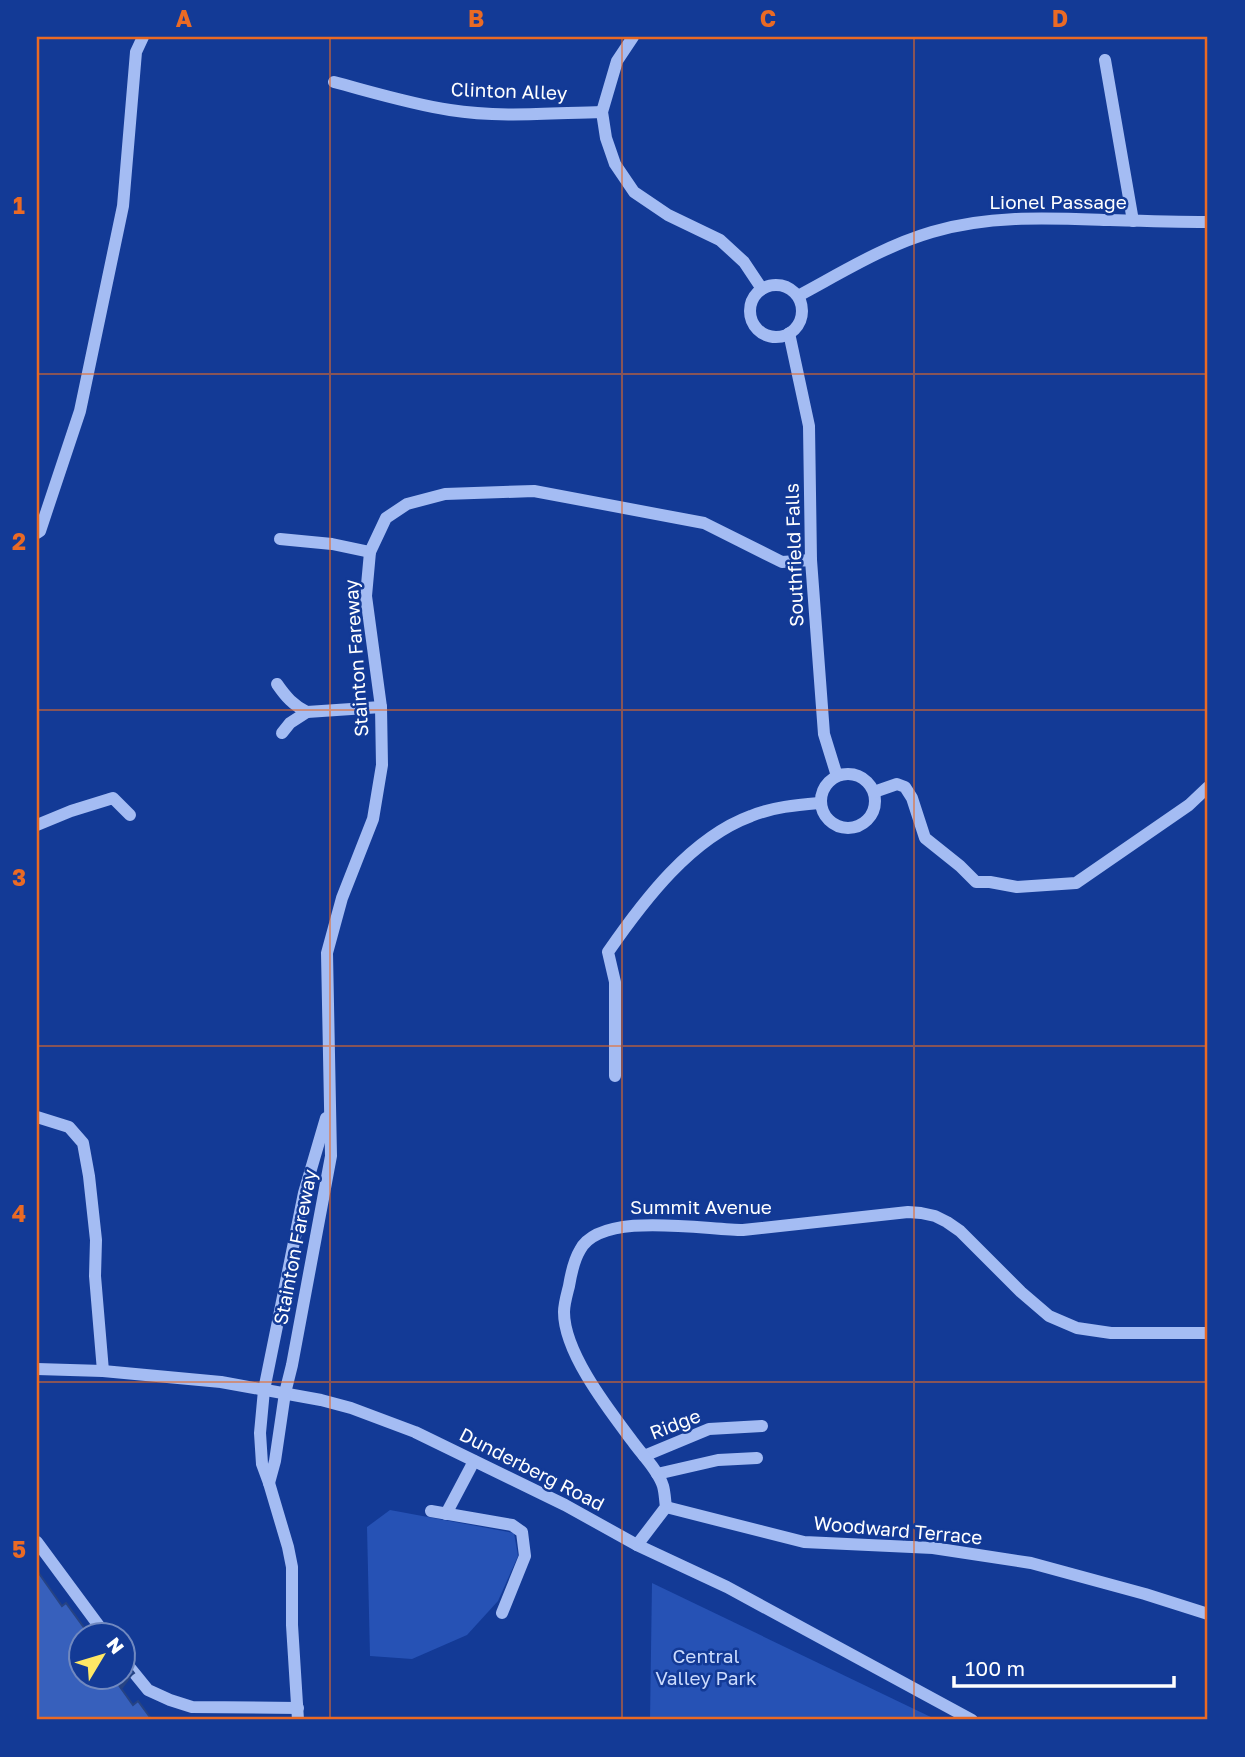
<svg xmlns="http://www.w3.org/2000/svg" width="1245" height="1757" font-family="'Golos Text',sans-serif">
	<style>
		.park { fill: #2652b5 }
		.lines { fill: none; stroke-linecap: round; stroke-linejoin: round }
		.minor { stroke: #a4bcf3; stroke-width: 12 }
		.shaded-wall { fill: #264384 }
		.building { fill: #3760bc; stroke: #264384; stroke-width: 2 }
		.grid { fill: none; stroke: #ea6a24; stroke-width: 2; stroke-opacity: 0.55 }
		.labels { text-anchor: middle; stroke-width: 5; stroke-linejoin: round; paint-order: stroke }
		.street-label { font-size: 19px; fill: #fff; stroke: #133a96 }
		.park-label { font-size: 19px; fill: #cbdbfd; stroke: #133a96 }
		.neatline { fill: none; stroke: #ea6a24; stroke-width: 2.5 }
		.grid-label { font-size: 23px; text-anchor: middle; font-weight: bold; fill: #ea6a24 }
	</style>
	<rect width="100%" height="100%" fill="#133a96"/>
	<g class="park">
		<path d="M390,1510L514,1533L518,1556L498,1601L467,1635L412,1659L370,1656L367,1527Z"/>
		<path d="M652,1583L937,1720H650Z"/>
	</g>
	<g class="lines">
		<g class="minor">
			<path d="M633,37L617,61L602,112L606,138L615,164L634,192L668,215L720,240L744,262L762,289"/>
			<path d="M1105,60L1133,221"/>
			<path d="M334,82C372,92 411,104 450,110C499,118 553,113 602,112"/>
			<circle cx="776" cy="311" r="26"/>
			<path d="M798,296C841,273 884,246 932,232C989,215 1049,218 1107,220C1141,221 1174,222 1208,222"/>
			<path d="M789,333L809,426L811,560L824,734L837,776"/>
			<path d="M37,533L40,531L80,411L123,206L136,52L143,37"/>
			<path d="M280,539L332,544L370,552"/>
			<path d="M277,684C286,697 293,705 307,712L381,707"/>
			<path d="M282,733L290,723L307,712"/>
			<circle cx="848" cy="801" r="27"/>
			<path d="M874,792L897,784L905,787L912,798L925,838L960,866L976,882H990L1017,887L1076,883L1189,805L1208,787"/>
			<path d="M37,825L71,811L113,798L130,815"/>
			<path d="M615,1076V982L608,952C644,900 691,838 751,816C773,807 797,805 820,803"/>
			<path d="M37,1117L69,1127L83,1143L89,1176L96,1240L95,1276L103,1371"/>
			<path d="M37,1369L103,1371L221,1382L321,1400L351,1408L415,1432L565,1505L637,1545L727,1587L972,1720"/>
			<path d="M644,1456L709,1429L762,1426"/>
			<path d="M657,1474L718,1460L757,1458"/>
			<path d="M269,1483L275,1461L285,1393L292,1365L331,1156L327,953L342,898L373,819L382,765L381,707L366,596L370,552L386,518L407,504L445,494L534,491L704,523L782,562L811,560"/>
			<path d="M666,1507L804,1542L933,1548L1031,1563L1145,1594L1208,1614"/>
			<path d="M431,1511L512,1525L522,1532L525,1556L502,1613"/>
			<path d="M446,1514L474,1461"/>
			<path d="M37,1542L105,1634"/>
			<path d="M637,1545L666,1507C665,1501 665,1493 663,1486C658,1470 643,1456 633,1442C609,1410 564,1353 564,1312C564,1304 567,1294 569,1286C571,1274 574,1260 580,1250C601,1210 704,1230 743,1230L908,1212L921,1213L935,1216L947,1222L960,1231L1021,1292L1049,1316L1077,1328L1111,1333H1208"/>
			<path d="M122,1658L148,1690L170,1700L192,1707L298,1708"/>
			<path d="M298,1720L292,1625V1567L288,1547L269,1483L262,1464L260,1433L264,1390L304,1193L326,1118"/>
		</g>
	</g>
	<path class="shaded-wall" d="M134,1673L123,1688L107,1700L118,1684Z"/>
	<path class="building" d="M38,1572L62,1606L66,1603L85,1629L81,1633L83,1634H80V1676H122V1657L134,1673L118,1684L133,1705L138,1701L152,1720H37V1573Z"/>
	<path class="grid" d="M330,37V1720M622,37V1720M914,37V1720M37,374H1208M37,710H1208M37,1046H1208M37,1382H1208"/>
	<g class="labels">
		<g class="street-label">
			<text transform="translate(509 91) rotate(2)" y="7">Clinton Alley</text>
			<text x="1058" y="209">Lionel Passage</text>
			<text transform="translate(794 555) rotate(-92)" y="7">Southfield Falls</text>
			<text transform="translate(356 658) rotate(-94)" y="7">Stainton Fareway</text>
			<text x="701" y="1214">Summit Avenue</text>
			<text transform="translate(295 1247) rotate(-79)" y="7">Stainton Fareway</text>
			<text transform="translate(675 1424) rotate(-21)" y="7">Ridge</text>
			<text transform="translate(532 1469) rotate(27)" y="7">Dunderberg Road</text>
			<text transform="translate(898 1530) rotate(5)" y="7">Woodward Terrace</text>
		</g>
		<g class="park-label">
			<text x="706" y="1663">Central<tspan x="706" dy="22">Valley Park</tspan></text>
		</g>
	</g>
	<rect width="1245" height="1757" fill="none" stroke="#133a96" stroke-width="77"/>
	<g transform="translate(102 1656) rotate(52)"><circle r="33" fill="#133a96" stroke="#7189c0" stroke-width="2"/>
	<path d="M0-5L12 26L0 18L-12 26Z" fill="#ffe865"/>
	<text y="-10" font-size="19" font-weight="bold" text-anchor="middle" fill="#ffffff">N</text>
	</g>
	<path d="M954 1676v10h220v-10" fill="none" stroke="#ffffff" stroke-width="3.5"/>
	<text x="965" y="1676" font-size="21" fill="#ffffff" stroke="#133a96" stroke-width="5" paint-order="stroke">100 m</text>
	<rect x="38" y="38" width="1168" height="1680" class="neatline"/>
	<g class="grid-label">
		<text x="184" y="27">A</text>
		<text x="476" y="27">B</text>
		<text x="768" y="27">C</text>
		<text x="1060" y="27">D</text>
		<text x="19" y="214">1</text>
		<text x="19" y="550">2</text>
		<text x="19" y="886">3</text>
		<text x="19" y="1222">4</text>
		<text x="19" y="1558">5</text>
	</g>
</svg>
